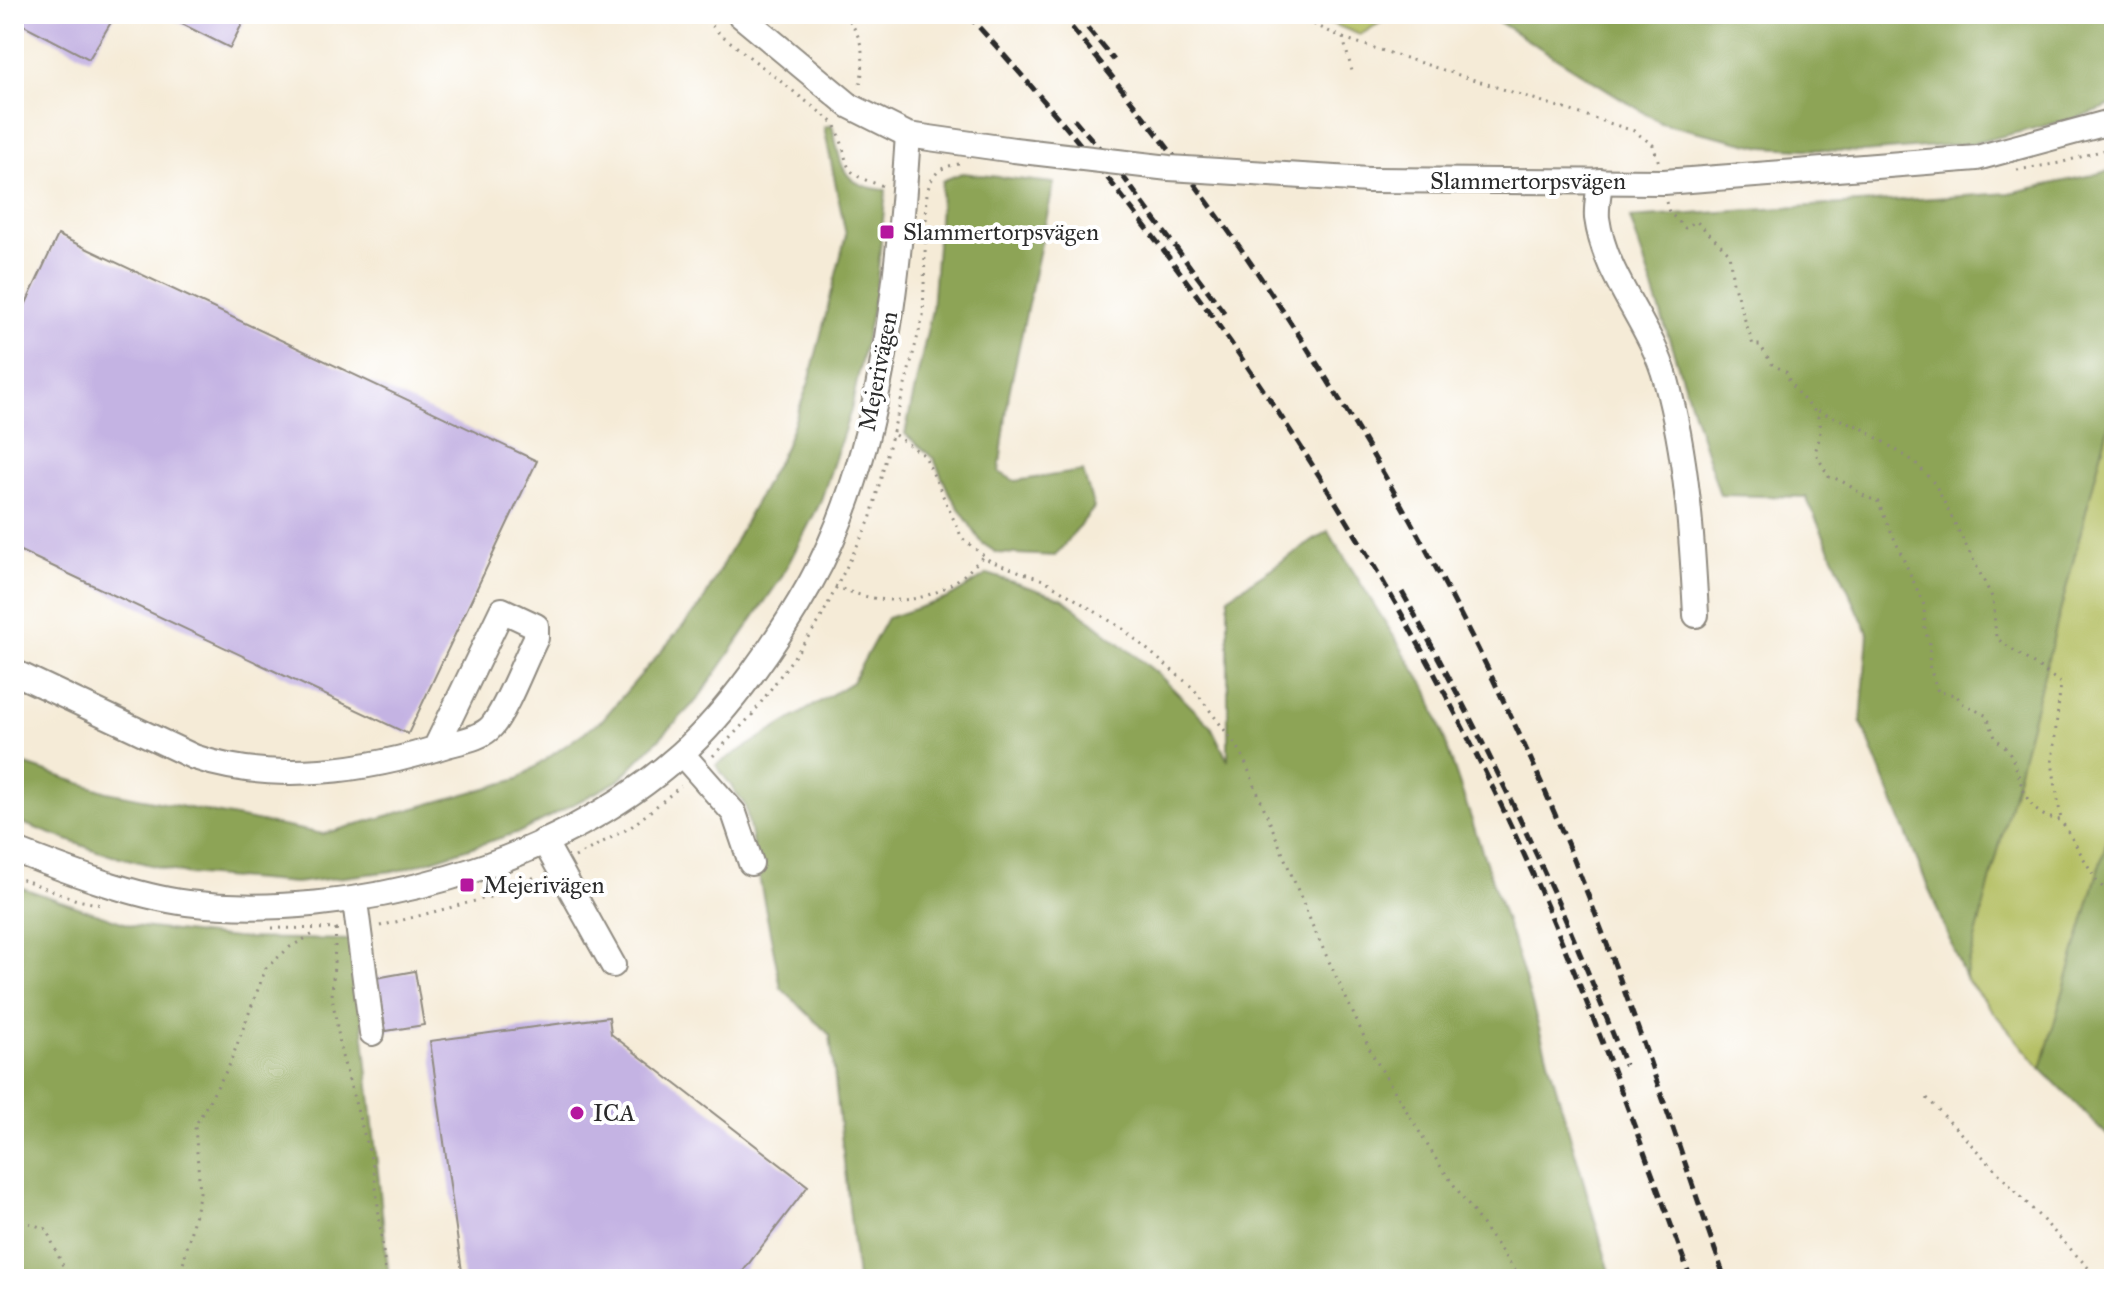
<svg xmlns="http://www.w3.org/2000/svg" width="2128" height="1293" font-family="'IM FELL Great Primer',serif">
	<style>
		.green { fill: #b2bd5f; stroke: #6e7445; stroke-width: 2 }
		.forest { fill: #8da456; stroke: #5c6840; stroke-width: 2 }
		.building { fill: #c4b3e3 }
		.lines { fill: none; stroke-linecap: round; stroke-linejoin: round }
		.minor-casing { stroke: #908b81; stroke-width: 28 }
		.path { stroke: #908b81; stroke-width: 3; stroke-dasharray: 2 6; stroke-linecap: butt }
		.minor { stroke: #fff; stroke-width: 24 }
		.rail { stroke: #2b2b2b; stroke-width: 5; stroke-dasharray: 12 6; stroke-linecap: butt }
		.minor-bridge-casing { stroke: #908b81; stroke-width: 28; stroke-linecap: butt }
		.minor-bridge { stroke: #fff; stroke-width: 24 }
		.poi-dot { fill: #b5179e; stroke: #fff; stroke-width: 3 }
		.labels { text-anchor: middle; stroke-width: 8; stroke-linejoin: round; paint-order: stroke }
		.street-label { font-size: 24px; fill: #2b2b2b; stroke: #fff }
		.poi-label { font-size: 24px; fill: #2b2b2b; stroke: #fff; text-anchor: start }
	</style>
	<rect width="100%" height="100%" fill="#fff"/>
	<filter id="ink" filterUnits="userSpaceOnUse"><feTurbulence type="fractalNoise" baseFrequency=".0125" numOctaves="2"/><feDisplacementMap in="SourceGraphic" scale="16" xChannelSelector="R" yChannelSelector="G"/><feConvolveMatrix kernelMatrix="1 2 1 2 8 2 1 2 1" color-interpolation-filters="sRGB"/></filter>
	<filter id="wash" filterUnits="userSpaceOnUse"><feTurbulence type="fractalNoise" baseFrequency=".006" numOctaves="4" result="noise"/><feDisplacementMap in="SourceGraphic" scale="32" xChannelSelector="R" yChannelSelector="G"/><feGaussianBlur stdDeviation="1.8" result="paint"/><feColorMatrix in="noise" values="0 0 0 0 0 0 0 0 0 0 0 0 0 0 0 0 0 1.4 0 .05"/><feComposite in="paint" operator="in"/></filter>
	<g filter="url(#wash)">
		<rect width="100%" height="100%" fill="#f5ebd7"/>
		<g class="green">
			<path d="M1308,14H1395L1360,35Z"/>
			<path d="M2114,404V816L2041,1069L1965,978Z"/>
		</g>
		<g class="forest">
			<path d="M1486,14H2114V104L2080,117L1975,143L1863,152L1763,147L1661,123Z"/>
			<path d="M832,125C842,165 839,186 886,190L876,290L851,410L820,503L781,578L698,699L618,781L522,831L401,870L295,883L185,874L97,851L14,820V761L107,792L323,834L518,779L603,719L701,605L785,447L809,382L846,235L824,127Z"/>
			<path d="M2114,170V404L1965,978L1861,722L1868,633L1806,497L1720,495L1630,218L2010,193Z"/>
			<path d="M962,173L1054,183L1009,393L999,472L1015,481L1083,471L1094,508L1055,556L997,553L982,543L949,493L934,459L905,434L932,309L942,181Z"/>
			<path d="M1328,531L1428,691L1520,963L1612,1279H857L830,1035L781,988L745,805L716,765L852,682L887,618L948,598L988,574L1062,598L1157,673L1211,726L1228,761V597Z"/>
			<path d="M2114,816V1142L2041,1069Z"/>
			<path d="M14,885L133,926L235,938L354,940L389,1279H14Z"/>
		</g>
		<g id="blocks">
			<g class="building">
				<path d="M14,14H116L89,59L14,20Z"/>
				<path d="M162,14H247L230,48Z"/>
				<path d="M58,235L537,461L408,734L14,548V329Z"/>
				<path d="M415,971L424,1025L386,1031L376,978Z"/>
				<path d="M609,1017L611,1034L808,1186L737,1279H463L430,1041Z"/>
			</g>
		</g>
	</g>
	<g filter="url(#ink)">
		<use href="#blocks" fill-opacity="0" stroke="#908b81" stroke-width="2"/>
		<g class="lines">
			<defs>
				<g id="minor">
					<path d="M739,14L850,106L908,135L1014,150"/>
					<path d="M1369,180L1664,182L1863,167L1977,158L2114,121"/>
					<path d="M1600,181C1599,193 1596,206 1597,218C1605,278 1650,322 1666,380C1687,457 1692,536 1696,615"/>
					<path d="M14,672L194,757C274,784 368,771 447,745C461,741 482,738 492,726C507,708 524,661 536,638V626L502,610L435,749"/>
					<path d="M682,754L734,813L751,863"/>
					<path d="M544,841L613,965"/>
					<path d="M14,850C65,870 133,896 187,903C352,922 556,866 681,754C730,710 779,639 811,582C881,457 899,276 908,135"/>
					<path d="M355,901L372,1033"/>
				</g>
			</defs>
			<use href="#minor" class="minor-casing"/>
			<g class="path">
				<path d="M701,14L719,33L835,124C853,164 834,172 884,186"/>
				<path d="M845,14C864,39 866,59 859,89"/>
				<path d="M1292,14L1343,38L1352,71"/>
				<path d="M1343,38L1634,131L1653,145L1659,163"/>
				<path d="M2017,170L2060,163L2114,147"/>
				<path d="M1666,202L1669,212L1685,228L1696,221L1729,253L1733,283L1753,345H1760L1772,364L1786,372C1798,410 1833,403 1815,452L1829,477C1851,481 1860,499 1877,500L1924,605L1925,630L1930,645L1929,665L1938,692L1956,695L1962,703L1987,716L1996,740C2027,754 2010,815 2061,820L2097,881L2110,895L2114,907"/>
				<path d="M1818,411L1860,427L1915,462L1935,484L1993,599L1996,638L2061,683L2052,762L2061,820"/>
				<path d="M895,435L925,456L962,538L990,561L1046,581L1123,629L1193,688L1241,752L1313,927L1372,1054L1439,1164L1521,1279"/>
				<path d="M835,586C892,611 942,604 983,556"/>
				<path d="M713,756L752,715L819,622L870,520L923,316L927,192C933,173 939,167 959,164"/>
				<path d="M575,857L631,827L681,786"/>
				<path d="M14,876L77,900L102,905"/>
				<path d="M380,926L498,895L539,875"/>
				<path d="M272,928L340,929"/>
				<path d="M336,929L332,996L342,1056L374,1169L386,1279"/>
				<path d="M1927,1098L2099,1279"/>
				<path d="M14,1218L46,1229L69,1279"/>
				<path d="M183,1279L182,1269L200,1192L195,1126L229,1066L266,968L290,947L317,932"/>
			</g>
			<use href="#minor" class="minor"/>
			<g class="rail">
				<path d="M967,14C1177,243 1352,501 1489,780C1568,941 1629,1111 1691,1279"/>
				<path d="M1060,14C1252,239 1410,494 1533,764C1608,931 1665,1106 1725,1279"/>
				<path d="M1076,14L1114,60"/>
				<path d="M1074,119L1116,167L1226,315"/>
				<path d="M1402,592C1488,744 1562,901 1625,1065"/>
			</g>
			<defs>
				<path id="minor-bridge" d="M1014,150L1169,168L1369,180"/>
			</defs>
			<use href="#minor-bridge" class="minor-bridge-casing"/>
			<use href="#minor-bridge" class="minor-bridge"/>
		</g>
	</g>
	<g class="poi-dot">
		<rect x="879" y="224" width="16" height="16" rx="4"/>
		<rect x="459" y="877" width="16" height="16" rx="4"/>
		<circle cx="577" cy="1113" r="8"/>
	</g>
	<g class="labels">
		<g class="street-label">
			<text x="1528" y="189">Slammertorpsvägen</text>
			<text transform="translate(878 371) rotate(-79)" y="8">Mejerivägen</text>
		</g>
		<g class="poi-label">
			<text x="903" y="240">Slammertorpsvägen</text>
			<text x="483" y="893">Mejerivägen</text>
			<text x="593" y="1121">ICA</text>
		</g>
	</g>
	<rect width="2128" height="1293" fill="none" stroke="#fff" stroke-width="48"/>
</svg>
